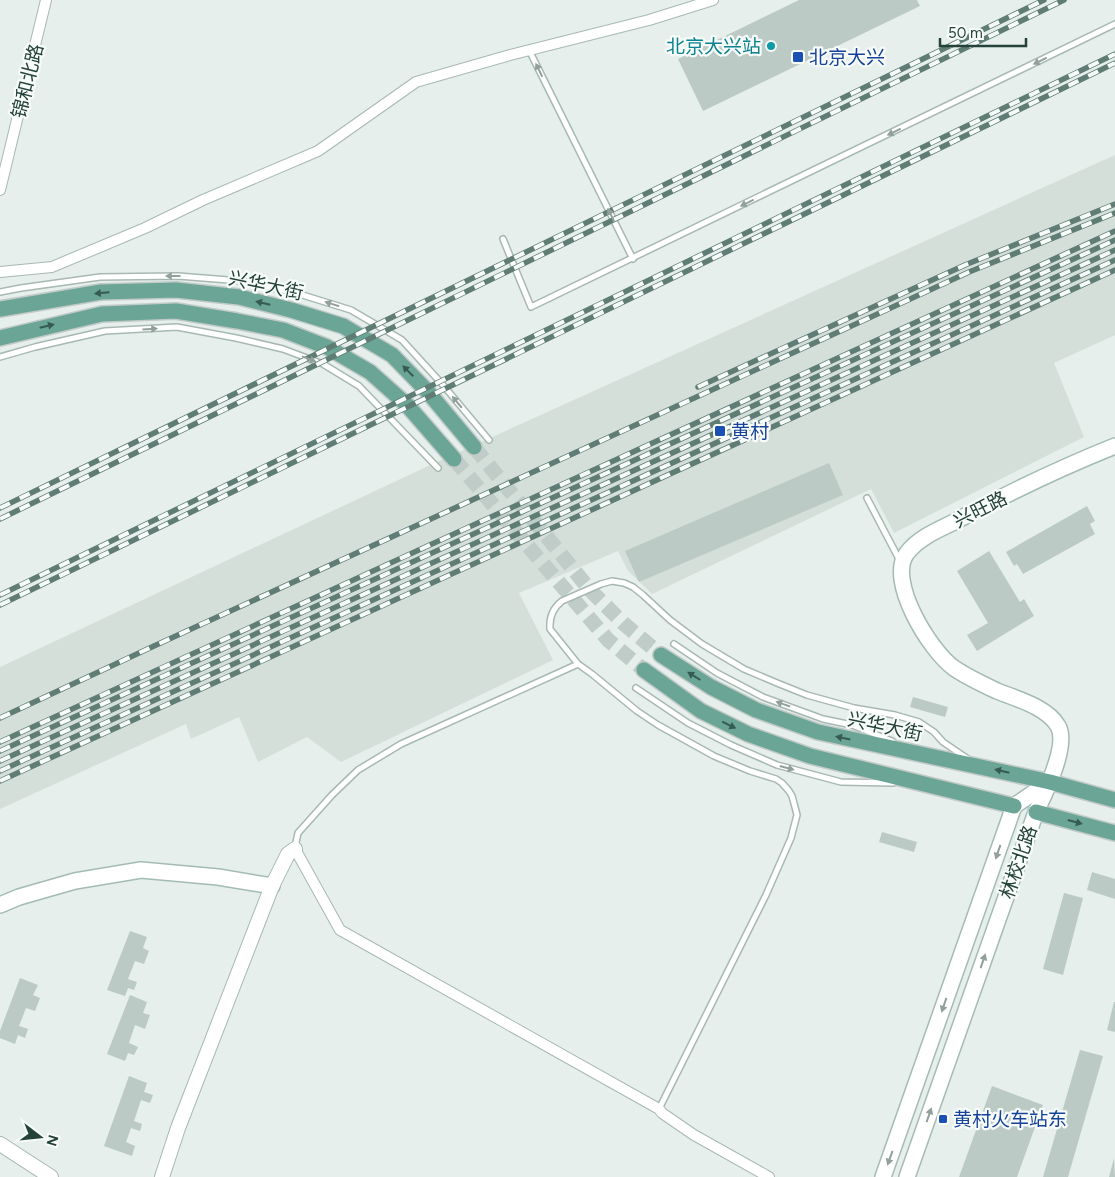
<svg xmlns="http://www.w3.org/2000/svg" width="1115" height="1177" font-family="Figtree,'Noto Sans SC',sans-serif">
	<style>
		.built { fill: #d4dfda }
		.building { fill: #bbcac4 }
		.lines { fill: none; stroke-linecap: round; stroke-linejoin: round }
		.primary-tunnel { stroke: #bfccc8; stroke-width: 15; stroke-dasharray: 15 8; stroke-linecap: butt }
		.service-casing { stroke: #a8b8b2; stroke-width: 8 }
		.minor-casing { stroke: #a8b8b2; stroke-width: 12 }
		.tertiary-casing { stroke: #a8b8b2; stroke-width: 16 }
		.secondary-casing { stroke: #a4bbb3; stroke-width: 18 }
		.primary-casing { stroke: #c2cac8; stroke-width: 18 }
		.service { stroke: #fff; stroke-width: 5 }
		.minor { stroke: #fff; stroke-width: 10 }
		.tertiary { stroke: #fff; stroke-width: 14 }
		.secondary { stroke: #fff; stroke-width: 15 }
		.primary { stroke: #6aa596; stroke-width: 15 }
		.rail-casing { stroke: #5f7d75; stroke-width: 5.5 }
		.rail { stroke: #f7fbf9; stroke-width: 4; stroke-dasharray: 11; stroke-linecap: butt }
		.oneway { fill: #92a09c }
		.oneway2 { fill: #365b51 }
		.culture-dot { fill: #0f9aa8; stroke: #f7fbf9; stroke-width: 2 }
		.transit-dot { fill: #1a4fb4; stroke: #f7fbf9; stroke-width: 2 }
		.labels { text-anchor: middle; stroke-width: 4.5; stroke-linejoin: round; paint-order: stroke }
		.culture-label { font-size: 19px; fill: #0d838f; stroke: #f7fbf9; text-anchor: end }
		.transit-label { font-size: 19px; fill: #164399; stroke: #f7fbf9; text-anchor: start }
		.street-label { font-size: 19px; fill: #24423a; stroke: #f7fbf9 }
	</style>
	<rect width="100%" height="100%" fill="#e6efeb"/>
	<path class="built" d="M1115,155V335L1054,363L1084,437L894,533L871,489L652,594L628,571L618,551L519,593L553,660L341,762L307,737L258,762L239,717L191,739L186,724L0,809V667L426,467Z"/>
	<g class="building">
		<path d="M799,0H917L920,6L703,111L678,59Z"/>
		<path d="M829,463L843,495L639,582L625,551Z"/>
		<path d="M1087,506L1095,521L1090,524L1095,534L1023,574L1017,564L1014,566L1006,552Z"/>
		<path d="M989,551L1020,602L1024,599L1034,616L977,651L967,635L988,623L957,571Z"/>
		<path d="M913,697L948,707L945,717L910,707Z"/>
		<path d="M882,832L917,842L914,852L879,842Z"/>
		<path d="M1092,872L1115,879V899L1087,890Z"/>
		<path d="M1064,893L1083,898L1063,975L1043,969Z"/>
		<path d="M130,931L147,937L143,948L149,951L144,964L135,961L128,979L137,982L134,990L128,988L125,996L107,990Z"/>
		<path d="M20,978L38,985L33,995L40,998L35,1011L26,1008L19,1026L28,1029L25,1038L18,1035L15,1044L0,1038V1031Z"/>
		<path d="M130,995L147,1002L143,1013L150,1015L145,1029L135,1025L129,1043L138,1047L134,1055L128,1053L125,1061L107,1054Z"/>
		<path d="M1114,1002H1115V1032L1107,1030Z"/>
		<path d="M1080,1050L1103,1056L1068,1177H1043Z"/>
		<path d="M129,1076L147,1083L144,1092L153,1095L150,1103L141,1100L134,1121L142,1124L140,1131L131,1128L126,1142L135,1146L132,1156L104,1146Z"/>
		<path d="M992,1086L1043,1105L1017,1177H959Z"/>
		<path d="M1114,1158L1115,1177H1109Z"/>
	</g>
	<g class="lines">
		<g class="primary-tunnel">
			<path d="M474,447L590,590L623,623L661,655"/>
			<path d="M454,459L608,640L644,670"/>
		</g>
		<defs>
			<g id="service">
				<path d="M529,50L633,259"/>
				<path d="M503,239L531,307L1115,24"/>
				<path d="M0,292L21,288L100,277L178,276L241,281L296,293L351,310L402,340L443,385L489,440"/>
				<path d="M0,357L35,347L105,331L177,327L236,338L283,349L323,364L359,386L438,468"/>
				<path d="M867,498L900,561"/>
				<path d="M674,644L717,673L763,697L823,719L852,725L892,741"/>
				<path d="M636,688L688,723L731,745L777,765L841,782L893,783"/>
				<path d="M295,847L298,833L332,795L358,770L401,744L578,664"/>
				<path d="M659,1109L766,895L791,838L797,815L795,807L792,796L789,791L782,783L776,779L750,771L714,756L658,725L637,711L592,674L578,664L550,629C549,617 553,608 562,601L601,584L612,581L624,583L633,587L643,595L670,620L702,644L744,669L777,683L807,695L854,708L895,715L919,722L934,732L943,742L968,759"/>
			</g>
			<g id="minor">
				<path d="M0,190L46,0"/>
				<path d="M0,272L52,267L145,228L203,200L318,151L416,82L510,55L649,20L713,0"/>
				<path d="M295,849L340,930L659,1109L662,1113L694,1135L769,1177"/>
			</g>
			<g id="tertiary">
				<path d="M0,1144L51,1177"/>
				<path d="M162,1177L178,1128L272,886L288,854L295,849"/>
			</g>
			<g id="secondary">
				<path d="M1014,806L1048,783"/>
				<path d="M0,905L19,897L75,881L141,870L218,877L272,886"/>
				<path d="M883,1177L1014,806"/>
				<path d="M907,1177L1036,812C1045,793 1069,745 1058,726C1047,707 1017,699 997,691C982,684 967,677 954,668C930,651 886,580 907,553C918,538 938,530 954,522C1006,494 1060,468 1115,446"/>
			</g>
			<g id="primary">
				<path d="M0,309L101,292L176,290L239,297L291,310L343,326L392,355L428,392L474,447"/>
				<path d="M0,338L102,314L176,311L237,321L283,330L327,347L370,372L407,405L454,459"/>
				<path d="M661,655L711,687L756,710L818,732L1050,782L1115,800"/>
				<path d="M644,670L701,711L748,734L810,756L1014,806"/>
				<path d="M1036,812L1115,833"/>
			</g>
		</defs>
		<use href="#service" class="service-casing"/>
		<use href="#minor" class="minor-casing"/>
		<use href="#tertiary" class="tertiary-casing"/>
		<use href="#secondary" class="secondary-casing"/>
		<use href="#primary" class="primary-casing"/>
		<use href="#service" class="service"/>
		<use href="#minor" class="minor"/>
		<use href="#tertiary" class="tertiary"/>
		<use href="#secondary" class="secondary"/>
		<use href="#primary" class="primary"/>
		<defs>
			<g id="rail">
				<path d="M698,387L965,265L1115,204"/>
				<path d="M0,508L1044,0"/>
				<path d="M0,519L1064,0"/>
				<path d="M0,595L1115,54"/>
				<path d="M0,605L1115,63"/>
				<path d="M0,718L154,646L969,272L1115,213"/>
				<path d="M0,742L1115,231"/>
				<path d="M0,751L1115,240"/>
				<path d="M0,761L1115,250"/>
				<path d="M0,771L1115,260"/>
				<path d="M0,781L1115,270"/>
			</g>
		</defs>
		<use href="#rail" class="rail-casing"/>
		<use href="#rail" class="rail"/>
	</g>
	<defs><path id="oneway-solid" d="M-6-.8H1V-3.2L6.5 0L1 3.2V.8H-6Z" transform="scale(1.25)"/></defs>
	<g class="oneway">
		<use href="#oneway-solid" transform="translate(1040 61) rotate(154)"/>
		<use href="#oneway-solid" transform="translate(539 70) rotate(-116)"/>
		<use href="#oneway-solid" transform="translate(894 132) rotate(154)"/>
		<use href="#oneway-solid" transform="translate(747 203) rotate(154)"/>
		<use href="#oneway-solid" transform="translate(611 215) rotate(-116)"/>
		<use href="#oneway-solid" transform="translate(173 276) rotate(180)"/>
		<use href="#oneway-solid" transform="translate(332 304) rotate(-162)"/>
		<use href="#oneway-solid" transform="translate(150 329) rotate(-3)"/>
		<use href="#oneway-solid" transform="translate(309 359) rotate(21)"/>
		<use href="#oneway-solid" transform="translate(457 402) rotate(-130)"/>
		<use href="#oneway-solid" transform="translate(783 704) rotate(-161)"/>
		<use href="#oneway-solid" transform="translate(787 768) rotate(15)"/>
		<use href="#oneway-solid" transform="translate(998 852) rotate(109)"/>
		<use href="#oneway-solid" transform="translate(983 961) rotate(-71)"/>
		<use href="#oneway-solid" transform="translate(944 1005) rotate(109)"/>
		<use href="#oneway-solid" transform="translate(929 1115) rotate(-71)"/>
		<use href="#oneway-solid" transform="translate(890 1158) rotate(110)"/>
	</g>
	<g class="oneway2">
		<use href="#oneway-solid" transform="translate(102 293) rotate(175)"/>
		<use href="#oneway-solid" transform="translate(263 303) rotate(-167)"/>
		<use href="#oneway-solid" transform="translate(47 326) rotate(-13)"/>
		<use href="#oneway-solid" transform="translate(408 371) rotate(-135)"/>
		<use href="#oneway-solid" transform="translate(694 676) rotate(-148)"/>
		<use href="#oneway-solid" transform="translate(729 725) rotate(26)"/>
		<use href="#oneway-solid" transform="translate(843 738) rotate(-168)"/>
		<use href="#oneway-solid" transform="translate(1002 771) rotate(-167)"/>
		<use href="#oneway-solid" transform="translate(1075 822) rotate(15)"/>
	</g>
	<circle class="culture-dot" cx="771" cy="46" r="5"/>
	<g class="transit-dot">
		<rect x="792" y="51" width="12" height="12" rx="2.5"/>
		<rect x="714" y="425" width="12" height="12" rx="2.5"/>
		<rect x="938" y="1114" width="10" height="10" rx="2.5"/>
	</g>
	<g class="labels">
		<g class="culture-label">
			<text x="761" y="53">北京大兴站</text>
		</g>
		<g class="transit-label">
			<text x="809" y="64">北京大兴</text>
			<text x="731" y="438">黄村</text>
			<text x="953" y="1126">黄村火车站东</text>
		</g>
		<g class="street-label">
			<text transform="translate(27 81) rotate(-76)" y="7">锦和北路</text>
			<text transform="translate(266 285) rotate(12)" y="7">兴华大街</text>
			<text transform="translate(980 509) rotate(-27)" y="7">兴旺路</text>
			<text transform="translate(885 726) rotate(12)" y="7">兴华大街</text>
			<text transform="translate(1018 862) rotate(-71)" y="7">林校北路</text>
		</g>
	</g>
	<g transform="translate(40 1137) rotate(106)" stroke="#f7fbf9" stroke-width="4" paint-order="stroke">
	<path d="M0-4L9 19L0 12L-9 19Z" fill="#24423a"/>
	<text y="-8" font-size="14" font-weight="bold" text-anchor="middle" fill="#24423a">N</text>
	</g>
	<path d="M940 38v8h86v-8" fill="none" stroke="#24423a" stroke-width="2.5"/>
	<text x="948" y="38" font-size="15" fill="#24423a" stroke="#f7fbf9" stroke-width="4" paint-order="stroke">50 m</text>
</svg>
